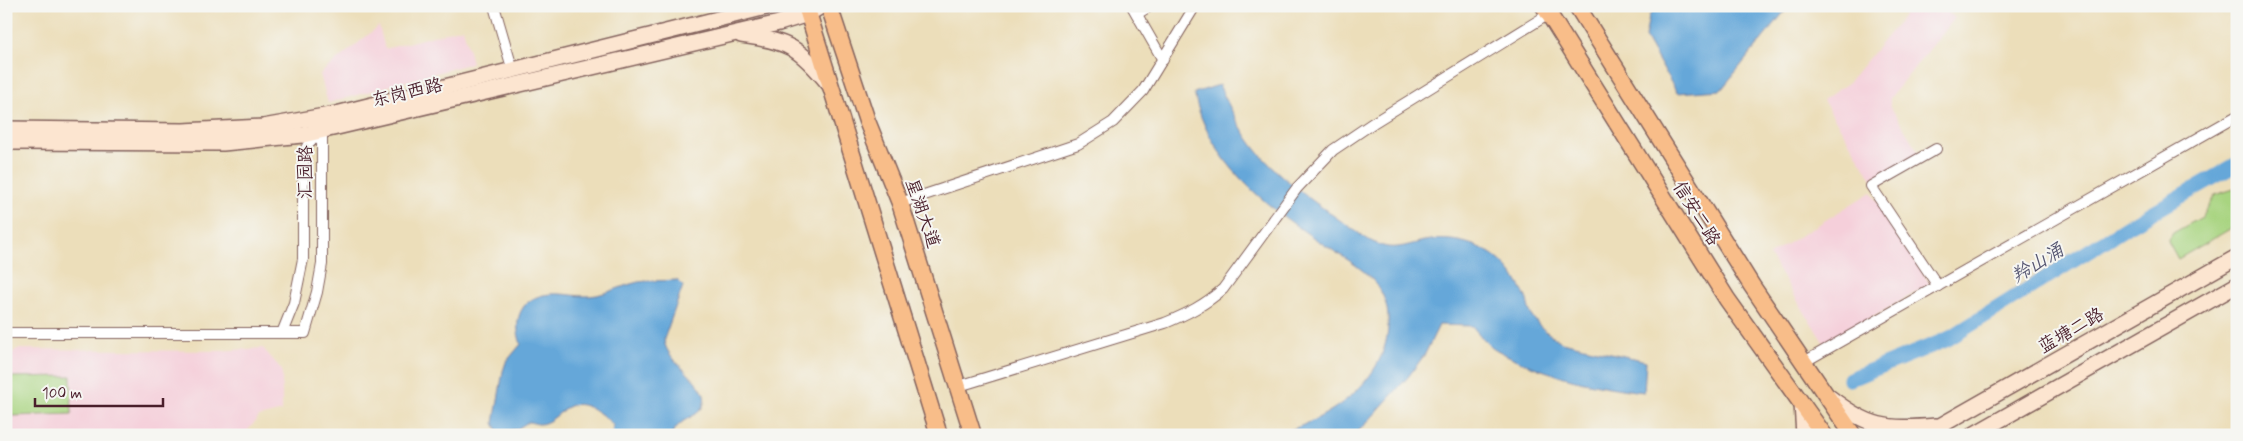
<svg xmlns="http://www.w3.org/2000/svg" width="2243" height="441" font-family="Mynerve,'LXGW WenKai TC',sans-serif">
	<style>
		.built { fill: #f5cfda }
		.green { fill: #a8d480; stroke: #797a56 }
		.water { fill: #65a7d9; stroke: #586382 }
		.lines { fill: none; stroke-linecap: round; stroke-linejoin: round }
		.river { stroke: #65a7d9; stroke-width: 15 }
		.minor-casing { stroke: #83625d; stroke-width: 12 }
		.secondary-casing { stroke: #83625d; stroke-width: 18 }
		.primary-casing { stroke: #83625d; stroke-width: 19 }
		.minor { stroke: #fff; stroke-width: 10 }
		.secondary { stroke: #fce5d0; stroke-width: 15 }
		.primary { stroke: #f8bd89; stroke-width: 16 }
		.labels { text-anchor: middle; stroke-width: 4; stroke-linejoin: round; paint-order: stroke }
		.street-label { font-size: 18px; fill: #4a1f2b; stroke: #f6f6f2 }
		.water-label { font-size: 19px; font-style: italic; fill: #555571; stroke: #f6f6f2 }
	</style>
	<rect width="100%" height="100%" fill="#f6f6f2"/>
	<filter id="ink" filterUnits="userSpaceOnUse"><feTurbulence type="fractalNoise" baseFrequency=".02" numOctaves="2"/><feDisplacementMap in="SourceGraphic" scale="10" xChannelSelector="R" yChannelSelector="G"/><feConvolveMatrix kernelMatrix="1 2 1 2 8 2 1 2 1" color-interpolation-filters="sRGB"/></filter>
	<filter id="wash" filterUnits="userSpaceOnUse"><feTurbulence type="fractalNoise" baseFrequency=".0096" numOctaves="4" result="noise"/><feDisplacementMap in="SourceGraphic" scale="20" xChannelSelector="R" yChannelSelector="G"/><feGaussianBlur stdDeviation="1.12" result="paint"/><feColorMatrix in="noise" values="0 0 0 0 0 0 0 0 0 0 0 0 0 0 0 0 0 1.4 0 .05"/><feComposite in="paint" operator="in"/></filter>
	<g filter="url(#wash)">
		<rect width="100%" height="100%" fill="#ecdeba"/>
		<g class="built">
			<path d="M1912,6H1941L1955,18L1890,98V106L1921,156L1874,182L1823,100L1848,83Z"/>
			<path d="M379,26L385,49L463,28L472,63L328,103L320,74Z"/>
			<path d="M1871,192L1930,284L1825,345L1769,255Z"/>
			<path d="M263,348L282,370V411L259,417L244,435H193L183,428L177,435H6V358L17,349L218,351Z"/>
		</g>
		<g class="green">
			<path d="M2237,188V225L2178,259L2168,241L2173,233L2202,217L2215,195Z"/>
			<path d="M71,376L72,414L11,416L10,377Z"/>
		</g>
		<g class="water">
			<path d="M1657,6H1789L1721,90L1677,93L1645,37L1649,16Z"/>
			<path d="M1219,85C1227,101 1234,117 1244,132C1266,169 1306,196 1341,221C1354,229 1368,242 1383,246C1396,250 1411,244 1424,241C1447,237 1470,241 1490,253C1506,263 1520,282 1527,300C1528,305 1529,310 1531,314C1537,326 1551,336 1562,342L1646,361L1644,392C1593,386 1542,375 1497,350C1487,345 1479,334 1472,326L1439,325L1425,354L1408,377L1363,427L1352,435H1274C1324,422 1384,385 1388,328C1389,312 1386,298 1377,285C1362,266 1339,255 1320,242C1263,204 1209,162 1194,93Z"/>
			<path d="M677,280L683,286L664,339C665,364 714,384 703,406C699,415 688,417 681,423C677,426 674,431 671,435H612L613,425C603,414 581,397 566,408C558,414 549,424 539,424C536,424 531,422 528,422L517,429L499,433L494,423L503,371L506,362L521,344C512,319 521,296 551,294C566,293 581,298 597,295C611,292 624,285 638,282C650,280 664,281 677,280Z"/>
		</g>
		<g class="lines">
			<path class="river" d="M1850,379L1948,339L2124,229L2237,164"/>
		</g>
	</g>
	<g filter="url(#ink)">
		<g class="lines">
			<defs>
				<g id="minor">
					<path d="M494,6L513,71"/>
					<path d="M1132,6L1163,60"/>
					<path d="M1137,14L1150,6"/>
					<path d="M1936,149L1871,186L1938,286"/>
					<path d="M900,203L1078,144L1113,122L1143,91L1195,6"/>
					<path d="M6,333H305L317,292L322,264V131"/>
					<path d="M282,333L294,303L303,259V154L309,143L321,132"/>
					<path d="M1804,362L2237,116"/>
					<path d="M959,386L1165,323C1187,314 1205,305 1223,289L1297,188L1333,150L1373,123L1549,14"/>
				</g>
				<g id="secondary">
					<path d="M741,35C788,41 799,47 829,84"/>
					<path d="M6,129L183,131L263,127L336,114L770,6"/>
					<path d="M6,142L223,143L303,135L779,23L808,14L821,6"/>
					<path d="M1829,397C1869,428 1886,430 1936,426"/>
					<path d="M1802,404L1804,435"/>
					<path d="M1924,435L2237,257"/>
					<path d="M1973,435L2237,285"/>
				</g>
				<g id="primary">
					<path d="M806,6L939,435"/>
					<path d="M829,6L867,121L900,203L973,435"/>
					<path d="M1544,6L1727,299L1824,435"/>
					<path d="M1577,6L1752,286L1853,435"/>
				</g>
			</defs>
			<use href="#minor" class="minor-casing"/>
			<use href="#secondary" class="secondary-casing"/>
			<use href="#primary" class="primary-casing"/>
			<use href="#minor" class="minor"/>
			<use href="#secondary" class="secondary"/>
			<use href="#primary" class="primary"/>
		</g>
	</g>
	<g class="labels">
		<g class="street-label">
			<text transform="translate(407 92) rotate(-13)" y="6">东岗西路</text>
			<text transform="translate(305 172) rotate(-90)" y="6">汇园路</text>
			<text transform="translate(923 213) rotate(71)" y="6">星湖大道</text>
			<text transform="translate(1697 213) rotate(58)" y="6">信安二路</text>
			<text transform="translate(2071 330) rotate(-30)" y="6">蓝塘二路</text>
		</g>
		<g class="water-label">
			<text transform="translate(2037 262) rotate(-31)" y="7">羚山涌</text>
		</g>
	</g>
	<rect width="2243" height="441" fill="none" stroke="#f6f6f2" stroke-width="25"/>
	<path d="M35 398v8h128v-8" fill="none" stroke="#4a1f2b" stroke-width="2.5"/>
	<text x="42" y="398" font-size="15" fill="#4a1f2b" stroke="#f6f6f2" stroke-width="4" paint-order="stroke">100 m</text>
</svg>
